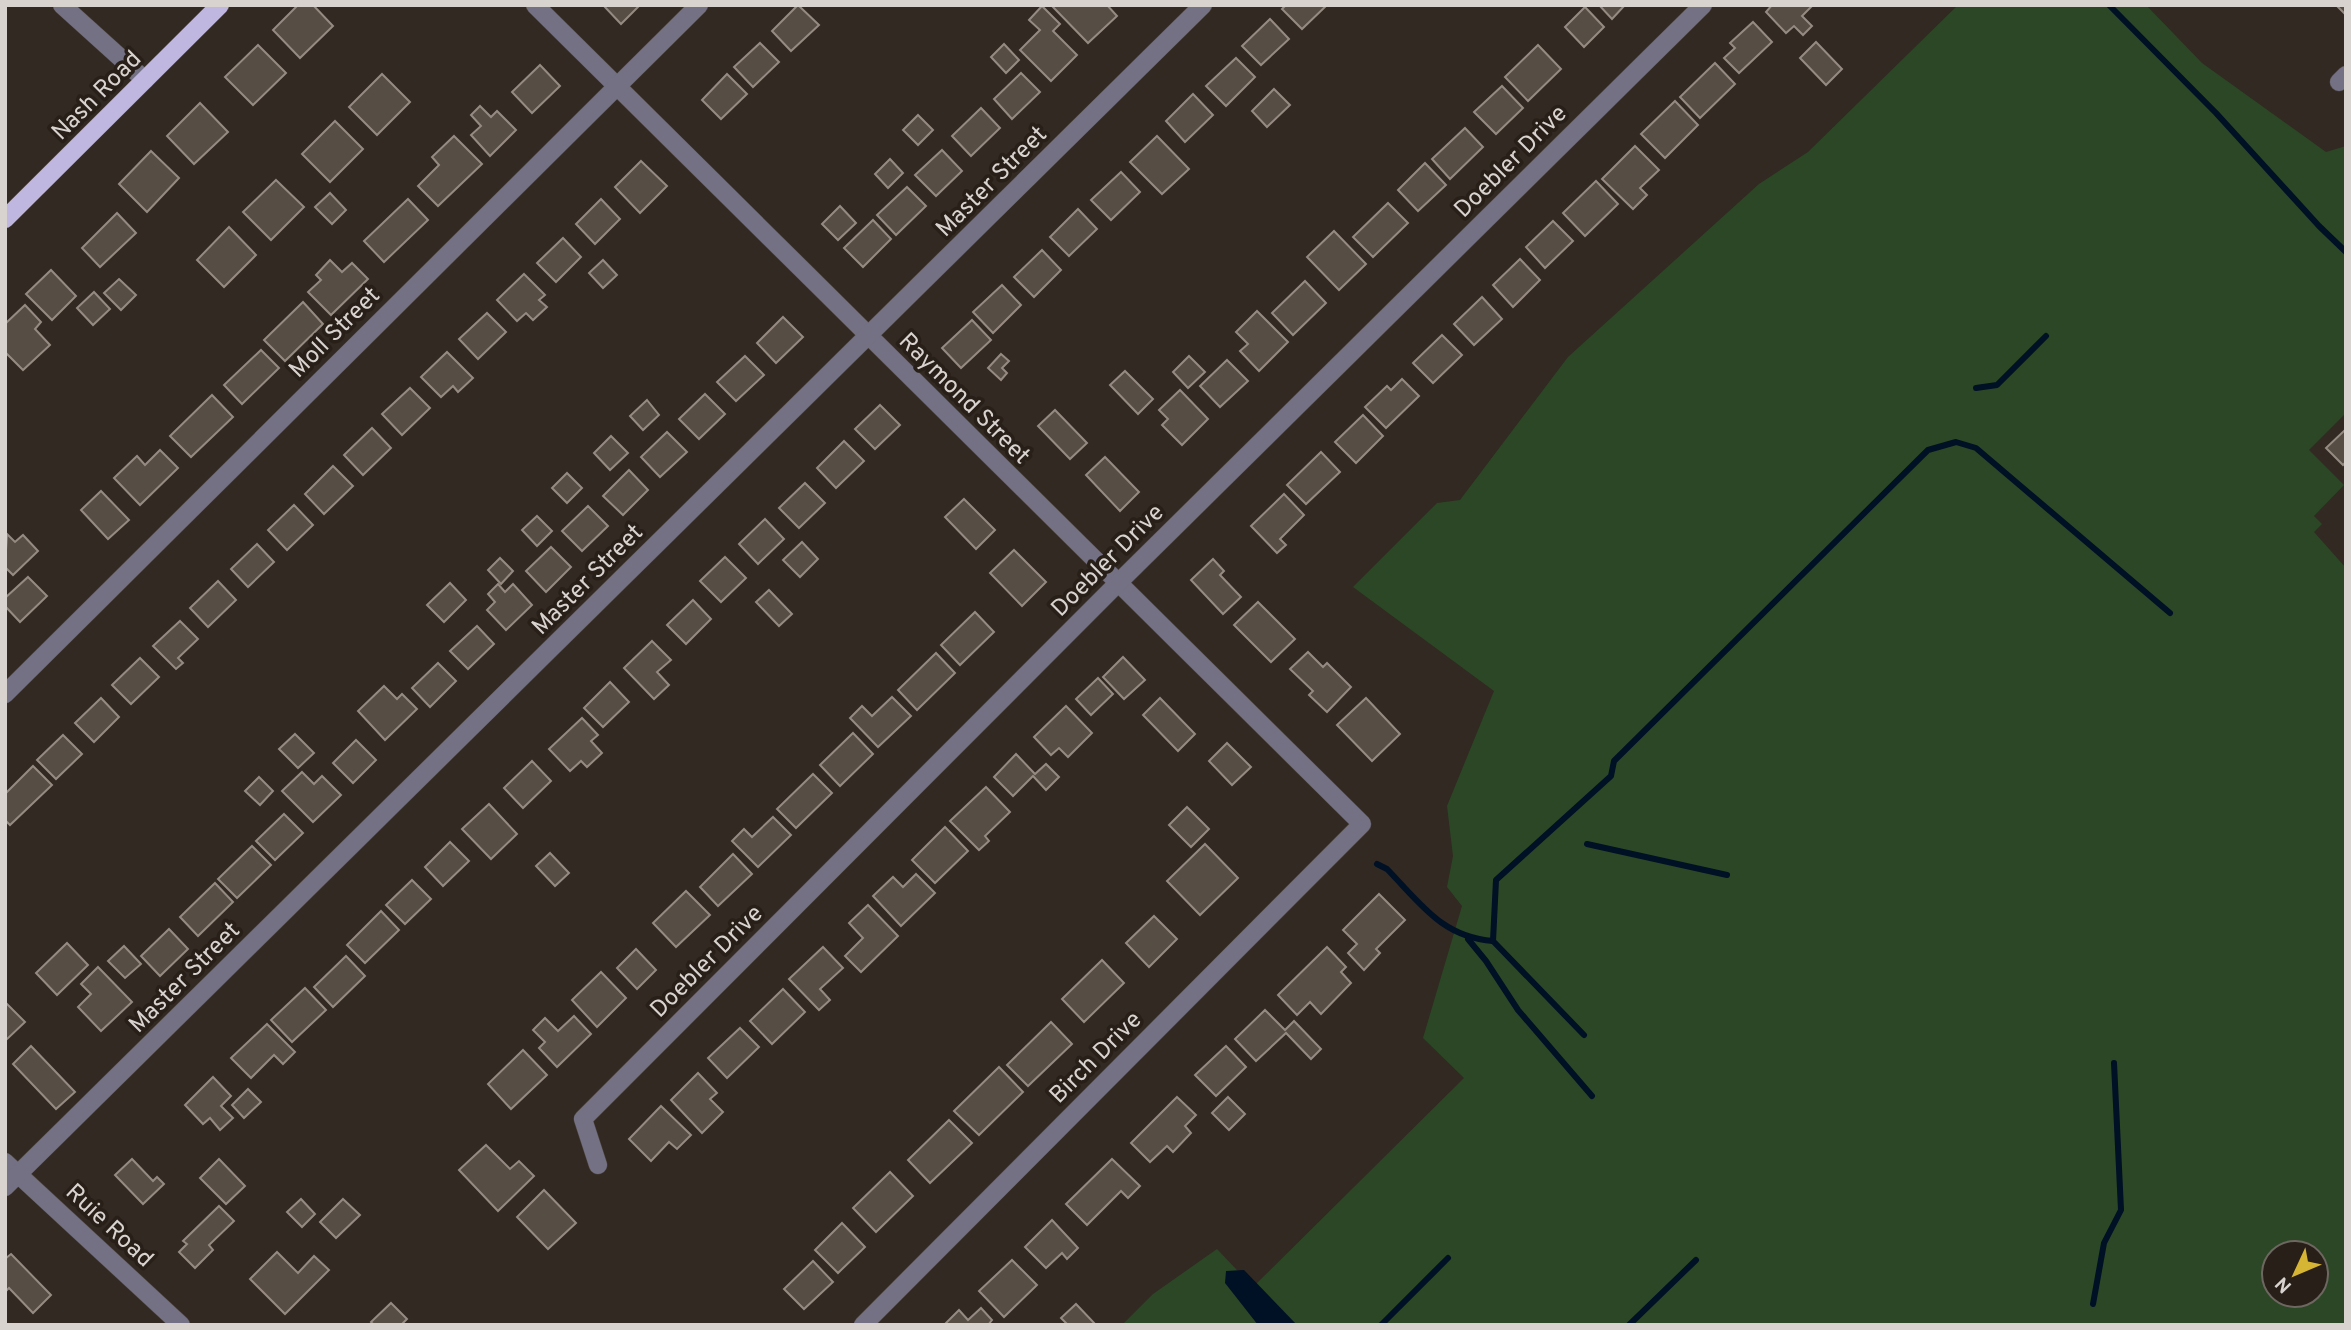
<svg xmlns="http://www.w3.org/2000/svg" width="2351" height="1330" font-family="Overpass,sans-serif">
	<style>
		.green { fill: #2c4725; fill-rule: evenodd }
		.water { fill: #001025 }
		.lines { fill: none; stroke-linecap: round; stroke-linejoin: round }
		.stream { stroke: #001025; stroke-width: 6 }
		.building { fill: #564d45; stroke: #968b83; stroke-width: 2 }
		.minor-casing { stroke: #4c443e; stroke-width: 19 }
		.major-casing { stroke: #4c443e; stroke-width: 19 }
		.minor { stroke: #747184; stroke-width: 18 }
		.major { stroke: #bfb7df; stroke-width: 18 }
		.labels { text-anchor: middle; stroke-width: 7; stroke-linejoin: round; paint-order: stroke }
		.street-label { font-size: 24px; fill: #d9d3cf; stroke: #271f18 }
	</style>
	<rect width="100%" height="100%" fill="#312922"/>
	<path class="green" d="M1958,5H2146L2202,63L2326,152L2346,146V413L2309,450L2344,485L2314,516L2322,524L2314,532L2346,568V1325H1122L1153,1294L1217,1249L1253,1287L1464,1078L1423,1038L1462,906L1447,887L1453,856L1447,806L1494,691L1353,587L1437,503L1460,500L1568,357L1759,184L1808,152ZM2274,1253H2316V1295H2274Z"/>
	<path class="water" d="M1244,1270L1297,1325H1258L1225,1283L1226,1271Z"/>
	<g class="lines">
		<g class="stream">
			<path d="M2109,5L2216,113L2319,226L2346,252"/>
			<path d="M1976,388L1997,385L2046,336"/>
			<path d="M1587,844L1727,875"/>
			<path d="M1377,864L1387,869C1421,904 1442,937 1493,941L1584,1035"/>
			<path d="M1468,939L1486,961L1518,1010L1592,1096"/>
			<path d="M1493,941L1496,880L1611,776L1614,761L1928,450L1956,442L1976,448L2170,613"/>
			<path d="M2093,1304L2104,1243L2121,1210L2114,1063"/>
			<path d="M1381,1325L1448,1258"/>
			<path d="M1629,1325L1696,1260"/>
		</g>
	</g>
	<g class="building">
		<path d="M298,5H313L333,26L300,58L273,30Z"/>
		<path d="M603,5H640L621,24Z"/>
		<path d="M798,5L819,25L791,51L772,31Z"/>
		<path d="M1051,5H1107L1117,16L1088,43Z"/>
		<path d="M1286,5H1327L1302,29L1282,9Z"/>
		<path d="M1599,5H1625L1612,19Z"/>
		<path d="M1772,5H1813L1802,16L1812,26L1803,35L1794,26L1786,33L1766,12Z"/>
		<path d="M2336,5H2346V15Z"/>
		<path d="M1042,6L1060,24L1053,31L1077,55L1051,81L1020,50L1040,30L1029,20Z"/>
		<path d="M1585,7L1604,27L1584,47L1565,27Z"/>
		<path d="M1270,19L1289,39L1261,65L1242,46Z"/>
		<path d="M1753,22L1772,42L1739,73L1724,58L1735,48L1730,43Z"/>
		<path d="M1816,42L1842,69L1826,85L1800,58Z"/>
		<path d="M760,43L779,62L753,87L734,67Z"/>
		<path d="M1004,44L1019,60L1006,73L991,57Z"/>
		<path d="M258,45L286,73L253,105L225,77Z"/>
		<path d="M1538,45L1561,69L1528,101L1505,77Z"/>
		<path d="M1236,58L1255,77L1226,106L1206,86Z"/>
		<path d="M1715,63L1735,84L1700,118L1680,97Z"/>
		<path d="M540,65L560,86L532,113L512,92Z"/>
		<path d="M1021,73L1040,92L1012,119L994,99Z"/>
		<path d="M382,74L410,102L377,135L349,107Z"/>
		<path d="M727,74L747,94L721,119L702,100Z"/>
		<path d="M1502,86L1523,108L1496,134L1474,112Z"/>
		<path d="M1274,89L1290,105L1267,127L1252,111Z"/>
		<path d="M1193,94L1213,115L1185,142L1166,121Z"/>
		<path d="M1675,101L1698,125L1665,158L1641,134Z"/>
		<path d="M200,103L228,132L194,164L167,136Z"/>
		<path d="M480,106L491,117L497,111L516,130L490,156L471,135L481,126L471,115Z"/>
		<path d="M981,108L1000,128L971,156L952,136Z"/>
		<path d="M918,115L933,130L918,145L903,130Z"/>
		<path d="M335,121L363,149L330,182L302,154Z"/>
		<path d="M1465,128L1483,147L1450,179L1432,159Z"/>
		<path d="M454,136L482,164L438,206L418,186L439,165L432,157Z"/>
		<path d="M1157,136L1189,169L1162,194L1130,162Z"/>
		<path d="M1635,146L1659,170L1640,188L1647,195L1633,209L1602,179Z"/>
		<path d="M942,150L962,171L936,196L915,175Z"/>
		<path d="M151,151L179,178L147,212L119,184Z"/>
		<path d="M890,159L903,173L888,188L875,174Z"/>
		<path d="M641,161L667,186L640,213L615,187Z"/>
		<path d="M1425,163L1446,185L1418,211L1398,190Z"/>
		<path d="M1121,172L1140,192L1111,220L1091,200Z"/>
		<path d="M276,180L304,207L271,240L243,212Z"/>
		<path d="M1596,181L1618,204L1585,236L1563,213Z"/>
		<path d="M907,187L926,206L896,235L877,215Z"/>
		<path d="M330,193L346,210L332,224L315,207Z"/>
		<path d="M408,199L428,220L384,262L364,241Z"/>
		<path d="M601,199L620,219L595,244L576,224Z"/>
		<path d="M1388,203L1408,223L1373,257L1353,237Z"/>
		<path d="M840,206L856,223L838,240L822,224Z"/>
		<path d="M1078,209L1097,229L1069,256L1050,237Z"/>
		<path d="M117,213L136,233L100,267L82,248Z"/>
		<path d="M873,220L891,239L863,267L844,248Z"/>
		<path d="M1553,221L1573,241L1545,268L1526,247Z"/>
		<path d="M229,227L256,255L224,287L197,260Z"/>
		<path d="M1334,231L1366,264L1339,290L1307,257Z"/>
		<path d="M563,238L581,257L556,282L537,263Z"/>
		<path d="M1042,250L1061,270L1034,297L1014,277Z"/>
		<path d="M1520,259L1540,280L1513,307L1493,285Z"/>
		<path d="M330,260L342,272L352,263L368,279L331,315L308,292L321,280L316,275Z"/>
		<path d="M603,260L617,275L603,288L589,273Z"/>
		<path d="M51,270L76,296L52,320L26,294Z"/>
		<path d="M524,274L545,295L539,300L547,307L533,320L526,313L517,321L497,300Z"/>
		<path d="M119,279L136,295L121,310L104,293Z"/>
		<path d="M1305,281L1326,303L1293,335L1272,313Z"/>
		<path d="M1002,285L1021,305L993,333L973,312Z"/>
		<path d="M94,292L110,309L93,325L77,308Z"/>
		<path d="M1482,297L1502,319L1474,345L1454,324Z"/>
		<path d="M303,302L323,324L285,361L264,340Z"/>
		<path d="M25,305L41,322L35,329L50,345L23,370L5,352V324Z"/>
		<path d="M1257,311L1288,342L1259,371L1240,351L1248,344L1236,332Z"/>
		<path d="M487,313L506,332L478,359L459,339Z"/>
		<path d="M783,317L803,337L776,363L757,343Z"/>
		<path d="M972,320L991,340L961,368L942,348Z"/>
		<path d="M1442,335L1462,355L1433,383L1413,363Z"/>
		<path d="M261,350L279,368L242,404L224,385Z"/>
		<path d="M447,352L473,378L458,392L453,386L441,397L421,377Z"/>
		<path d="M1001,354L1009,361L1002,368L1007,373L1001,380L988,368Z"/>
		<path d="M745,356L764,375L736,401L717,382Z"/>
		<path d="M1189,356L1205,372L1188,388L1173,372Z"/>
		<path d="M1227,360L1248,381L1220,407L1200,386Z"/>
		<path d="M1125,371L1153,399L1138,414L1110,385Z"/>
		<path d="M1402,379L1419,396L1386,428L1365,407L1387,386L1391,390Z"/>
		<path d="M410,388L430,408L402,435L382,414Z"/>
		<path d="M1180,390L1208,419L1182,445L1162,425L1168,419L1159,410Z"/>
		<path d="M705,394L725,414L699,439L679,419Z"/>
		<path d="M212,395L233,417L191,457L170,436Z"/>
		<path d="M647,400L659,415L643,430L630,416Z"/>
		<path d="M880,405L900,425L875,449L855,429Z"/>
		<path d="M1055,410L1087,443L1070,459L1038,426Z"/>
		<path d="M1363,415L1383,436L1356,463L1335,442Z"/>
		<path d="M372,428L391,448L363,475L344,455Z"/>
		<path d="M2346,429V462L2343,465L2326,448Z"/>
		<path d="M667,432L687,452L660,477L641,457Z"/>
		<path d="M611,436L628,453L610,470L594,453Z"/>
		<path d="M844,441L864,461L836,488L817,468Z"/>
		<path d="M160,450L178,468L140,505L114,478L137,456L145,465Z"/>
		<path d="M1321,452L1340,472L1306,504L1287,485Z"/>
		<path d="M1105,457L1139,492L1120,511L1086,475Z"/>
		<path d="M333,466L353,486L324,514L305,494Z"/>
		<path d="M629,470L648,490L623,515L603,496Z"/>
		<path d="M567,473L582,488L567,503L552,488Z"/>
		<path d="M805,483L825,503L799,528L779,508Z"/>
		<path d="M101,491L129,520L108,539L81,510Z"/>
		<path d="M1284,494L1304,515L1280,539L1286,545L1277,553L1251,526Z"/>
		<path d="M964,499L995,530L976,549L945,517Z"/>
		<path d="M294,505L313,525L287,550L268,530Z"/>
		<path d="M588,506L608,526L582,551L562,531Z"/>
		<path d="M537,516L552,531L537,546L522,530Z"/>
		<path d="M765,519L784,539L758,564L739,544Z"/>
		<path d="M7,534L15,542L23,535L38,551L13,575L5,567Z"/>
		<path d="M802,542L818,559L800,577L783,560Z"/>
		<path d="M257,544L274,562L248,587L231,569Z"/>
		<path d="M551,547L571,567L546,592L526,571Z"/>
		<path d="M1014,550L1046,582L1022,606L990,573Z"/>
		<path d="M725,557L746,578L721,602L700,581Z"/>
		<path d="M500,558L513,571L501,584L488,570Z"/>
		<path d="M1213,559L1224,571L1220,575L1241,597L1223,614L1191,580Z"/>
		<path d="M28,577L47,596L20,622L5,606V598Z"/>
		<path d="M218,581L236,600L208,627L190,608Z"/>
		<path d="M450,583L466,600L444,622L427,605Z"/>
		<path d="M498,584L505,592L513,584L532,605L506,630L487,610L495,602L488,594Z"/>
		<path d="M769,590L792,614L779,626L756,602Z"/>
		<path d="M693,600L711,619L686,644L667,625Z"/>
		<path d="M1258,602L1295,639L1271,662L1234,625Z"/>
		<path d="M975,612L994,632L960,665L941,645Z"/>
		<path d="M180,621L198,639L178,658L183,663L176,669L153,646Z"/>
		<path d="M477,626L494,644L468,669L450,651Z"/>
		<path d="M652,641L671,660L657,672L669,685L654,699L624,668Z"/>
		<path d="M1308,652L1323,667L1327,663L1351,687L1327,712L1309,695L1313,691L1290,669Z"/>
		<path d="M936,653L955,673L917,710L898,690Z"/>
		<path d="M1123,657L1145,680L1124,699L1103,677Z"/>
		<path d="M140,658L159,677L131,704L112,685Z"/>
		<path d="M438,663L456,681L430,707L412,688Z"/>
		<path d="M1098,678L1113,694L1091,715L1076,699Z"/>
		<path d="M610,682L629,702L603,727L584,708Z"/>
		<path d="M384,686L397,699L402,694L417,709L385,740L358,711Z"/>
		<path d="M892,697L911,716L878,747L850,718L862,706L872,716Z"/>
		<path d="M101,698L119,717L94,742L75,723Z"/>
		<path d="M1160,698L1195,734L1178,751L1143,715Z"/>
		<path d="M1366,698L1400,734L1372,761L1337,725Z"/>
		<path d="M1066,706L1092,733L1068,757L1059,748L1051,755L1034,737Z"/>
		<path d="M582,718L598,735L591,741L602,753L587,767L581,761L570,771L549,749Z"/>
		<path d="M853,733L873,754L840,786L820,765Z"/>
		<path d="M295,734L314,753L298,768L279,749Z"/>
		<path d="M63,735L82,754L56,779L37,760Z"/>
		<path d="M356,740L376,760L353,783L333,763Z"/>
		<path d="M1227,743L1251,767L1232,785L1209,761Z"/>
		<path d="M1016,754L1035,774L1046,764L1059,777L1046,790L1033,776L1013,796L994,777Z"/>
		<path d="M532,761L551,781L523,808L504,788Z"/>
		<path d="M33,766L52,785L10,825L5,820V794Z"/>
		<path d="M302,772L314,784L322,776L341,795L313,822L282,791Z"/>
		<path d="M813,774L832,793L796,828L777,809Z"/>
		<path d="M259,777L273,791L260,805L245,791Z"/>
		<path d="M986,787L1010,812L985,836L989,841L979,850L950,821Z"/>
		<path d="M489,804L517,834L491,859L462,829Z"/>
		<path d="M1187,807L1209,829L1191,847L1169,825Z"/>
		<path d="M284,814L303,833L275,860L256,841Z"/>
		<path d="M773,817L791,835L758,867L732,841L744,829L752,837Z"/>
		<path d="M945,827L968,851L935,883L912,860Z"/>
		<path d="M450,842L469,861L443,886L425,867Z"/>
		<path d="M1205,844L1238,878L1200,915L1167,881Z"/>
		<path d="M252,846L271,865L237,898L218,879Z"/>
		<path d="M550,853L569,873L555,886L536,866Z"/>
		<path d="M733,854L752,874L718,906L700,887Z"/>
		<path d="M916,874L935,893L901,926L873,896L893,877L903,887Z"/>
		<path d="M412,880L431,899L405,924L386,905Z"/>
		<path d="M215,883L233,902L198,936L180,917Z"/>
		<path d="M686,891L710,915L676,947L653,923Z"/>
		<path d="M1379,894L1405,920L1376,949L1380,953L1364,970L1348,953L1357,944L1343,930Z"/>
		<path d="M868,905L898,936L861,972L845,956L863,938L849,923Z"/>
		<path d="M381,911L399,930L365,963L347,945Z"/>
		<path d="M1154,916L1177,939L1149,967L1126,943Z"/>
		<path d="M169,929L188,949L160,976L141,956Z"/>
		<path d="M67,943L88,965L57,995L36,973Z"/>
		<path d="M124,946L141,964L125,978L108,961Z"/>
		<path d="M823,947L843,968L820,989L830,1000L819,1010L789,979Z"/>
		<path d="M1327,947L1346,967L1341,972L1351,983L1321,1014L1310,1002L1297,1015L1278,995Z"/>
		<path d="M636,949L656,970L637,989L617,968Z"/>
		<path d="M346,956L365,976L333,1007L314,987Z"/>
		<path d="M1102,960L1124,983L1084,1022L1062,999Z"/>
		<path d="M98,967L132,1002L101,1031L78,1007L91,994L81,984Z"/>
		<path d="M601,972L626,998L597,1027L572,1000Z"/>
		<path d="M305,988L326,1010L292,1042L271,1020Z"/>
		<path d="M783,989L805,1012L772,1044L750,1021Z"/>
		<path d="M5,1002L25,1022L5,1041Z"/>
		<path d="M1265,1010L1285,1030L1294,1021L1321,1049L1311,1059L1286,1033L1256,1061L1235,1039Z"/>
		<path d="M574,1016L591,1034L557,1067L539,1048L545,1042L533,1030L545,1018L558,1031Z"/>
		<path d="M1051,1022L1072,1044L1028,1086L1007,1065Z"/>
		<path d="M267,1024L295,1052L283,1064L274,1055L251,1078L231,1058Z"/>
		<path d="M740,1028L759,1047L727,1078L708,1058Z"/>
		<path d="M31,1046L75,1092L56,1109L13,1064Z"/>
		<path d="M1226,1046L1246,1067L1216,1096L1195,1075Z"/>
		<path d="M523,1050L547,1075L511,1109L488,1084Z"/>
		<path d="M999,1067L1023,1092L979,1135L954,1111Z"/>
		<path d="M698,1073L717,1093L710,1099L723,1112L702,1133L671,1100Z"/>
		<path d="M213,1077L231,1096L221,1106L233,1118L220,1130L210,1118L203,1124L185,1105Z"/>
		<path d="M248,1089L261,1102L244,1118L232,1105Z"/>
		<path d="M1177,1097L1196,1115L1185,1126L1191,1133L1173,1152L1167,1146L1150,1162L1131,1143Z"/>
		<path d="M1228,1097L1245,1114L1229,1130L1212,1113Z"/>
		<path d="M661,1106L691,1135L677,1149L669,1142L651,1161L629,1139Z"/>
		<path d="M949,1120L972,1143L930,1183L908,1160Z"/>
		<path d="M486,1145L510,1169L519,1161L534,1176L498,1211L459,1170Z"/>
		<path d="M132,1159L153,1181L157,1177L164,1184L143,1204L115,1175Z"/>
		<path d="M219,1159L245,1186L226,1204L200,1178Z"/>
		<path d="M1112,1159L1140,1186L1128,1198L1121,1191L1087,1225L1066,1204Z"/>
		<path d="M890,1172L913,1196L876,1232L853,1208Z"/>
		<path d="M544,1190L576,1223L548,1249L517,1217Z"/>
		<path d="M301,1199L315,1214L302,1227L287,1212Z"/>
		<path d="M343,1199L360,1215L336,1238L320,1222Z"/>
		<path d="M219,1206L234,1221L209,1245L213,1250L195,1268L179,1252L187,1244L183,1241Z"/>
		<path d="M1052,1220L1078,1248L1067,1259L1062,1253L1046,1268L1025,1247Z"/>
		<path d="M842,1223L865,1247L838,1273L815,1250Z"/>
		<path d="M277,1252L298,1273L314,1256L329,1270L285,1314L250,1279Z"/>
		<path d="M11,1254L51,1295L33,1313L9,1288L5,1292V1259Z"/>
		<path d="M1012,1260L1037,1285L1004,1317L979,1291Z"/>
		<path d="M813,1261L833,1282L804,1309L784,1289Z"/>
		<path d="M391,1303L407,1319L401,1325H374L371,1322Z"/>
		<path d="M1076,1304L1096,1325H1068L1061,1318Z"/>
		<path d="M981,1308L992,1320L988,1325H944L959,1310L968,1320Z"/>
	</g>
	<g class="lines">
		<defs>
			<g id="minor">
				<path d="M62,5L145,80"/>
				<path d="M535,5L1362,824L863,1325"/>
				<path d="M2339,82L2346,75"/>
				<path d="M5,694L699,5"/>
				<path d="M5,1162L181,1325"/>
				<path d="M598,1165L583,1119L1117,584L1703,5"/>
				<path d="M5,1187L1203,5"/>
			</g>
			<path id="major" d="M5,219L220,5"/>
		</defs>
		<use href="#minor" class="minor-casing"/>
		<use href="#major" class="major-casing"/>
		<use href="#minor" class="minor"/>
		<use href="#major" class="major"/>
	</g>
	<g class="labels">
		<g class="street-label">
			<text transform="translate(96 95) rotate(-45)" y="8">Nash Road</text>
			<text transform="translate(1510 161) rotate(-45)" y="8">Doebler Drive</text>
			<text transform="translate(991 181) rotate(-45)" y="8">Master Street</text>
			<text transform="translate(334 332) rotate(-45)" y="8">Moll Street</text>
			<text transform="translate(965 398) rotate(45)" y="8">Raymond Street</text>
			<text transform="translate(1107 560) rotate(-45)" y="8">Doebler Drive</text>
			<text transform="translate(587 579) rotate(-45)" y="8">Master Street</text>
			<text transform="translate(706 961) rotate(-45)" y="8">Doebler Drive</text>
			<text transform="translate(184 977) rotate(-45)" y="8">Master Street</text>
			<text transform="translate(1095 1057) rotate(-45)" y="8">Birch Drive</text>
			<text transform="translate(110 1225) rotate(43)" y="8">Ruie Road</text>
		</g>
	</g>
	<rect width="2351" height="1330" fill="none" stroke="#d9d3cf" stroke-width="14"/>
	<g transform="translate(2295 1274) rotate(226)"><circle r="33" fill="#271f18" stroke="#6e6761" stroke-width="2"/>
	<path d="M0-5L12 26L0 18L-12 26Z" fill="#d6b534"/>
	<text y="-10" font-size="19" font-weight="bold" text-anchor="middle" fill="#d9d3cf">N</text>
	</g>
</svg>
